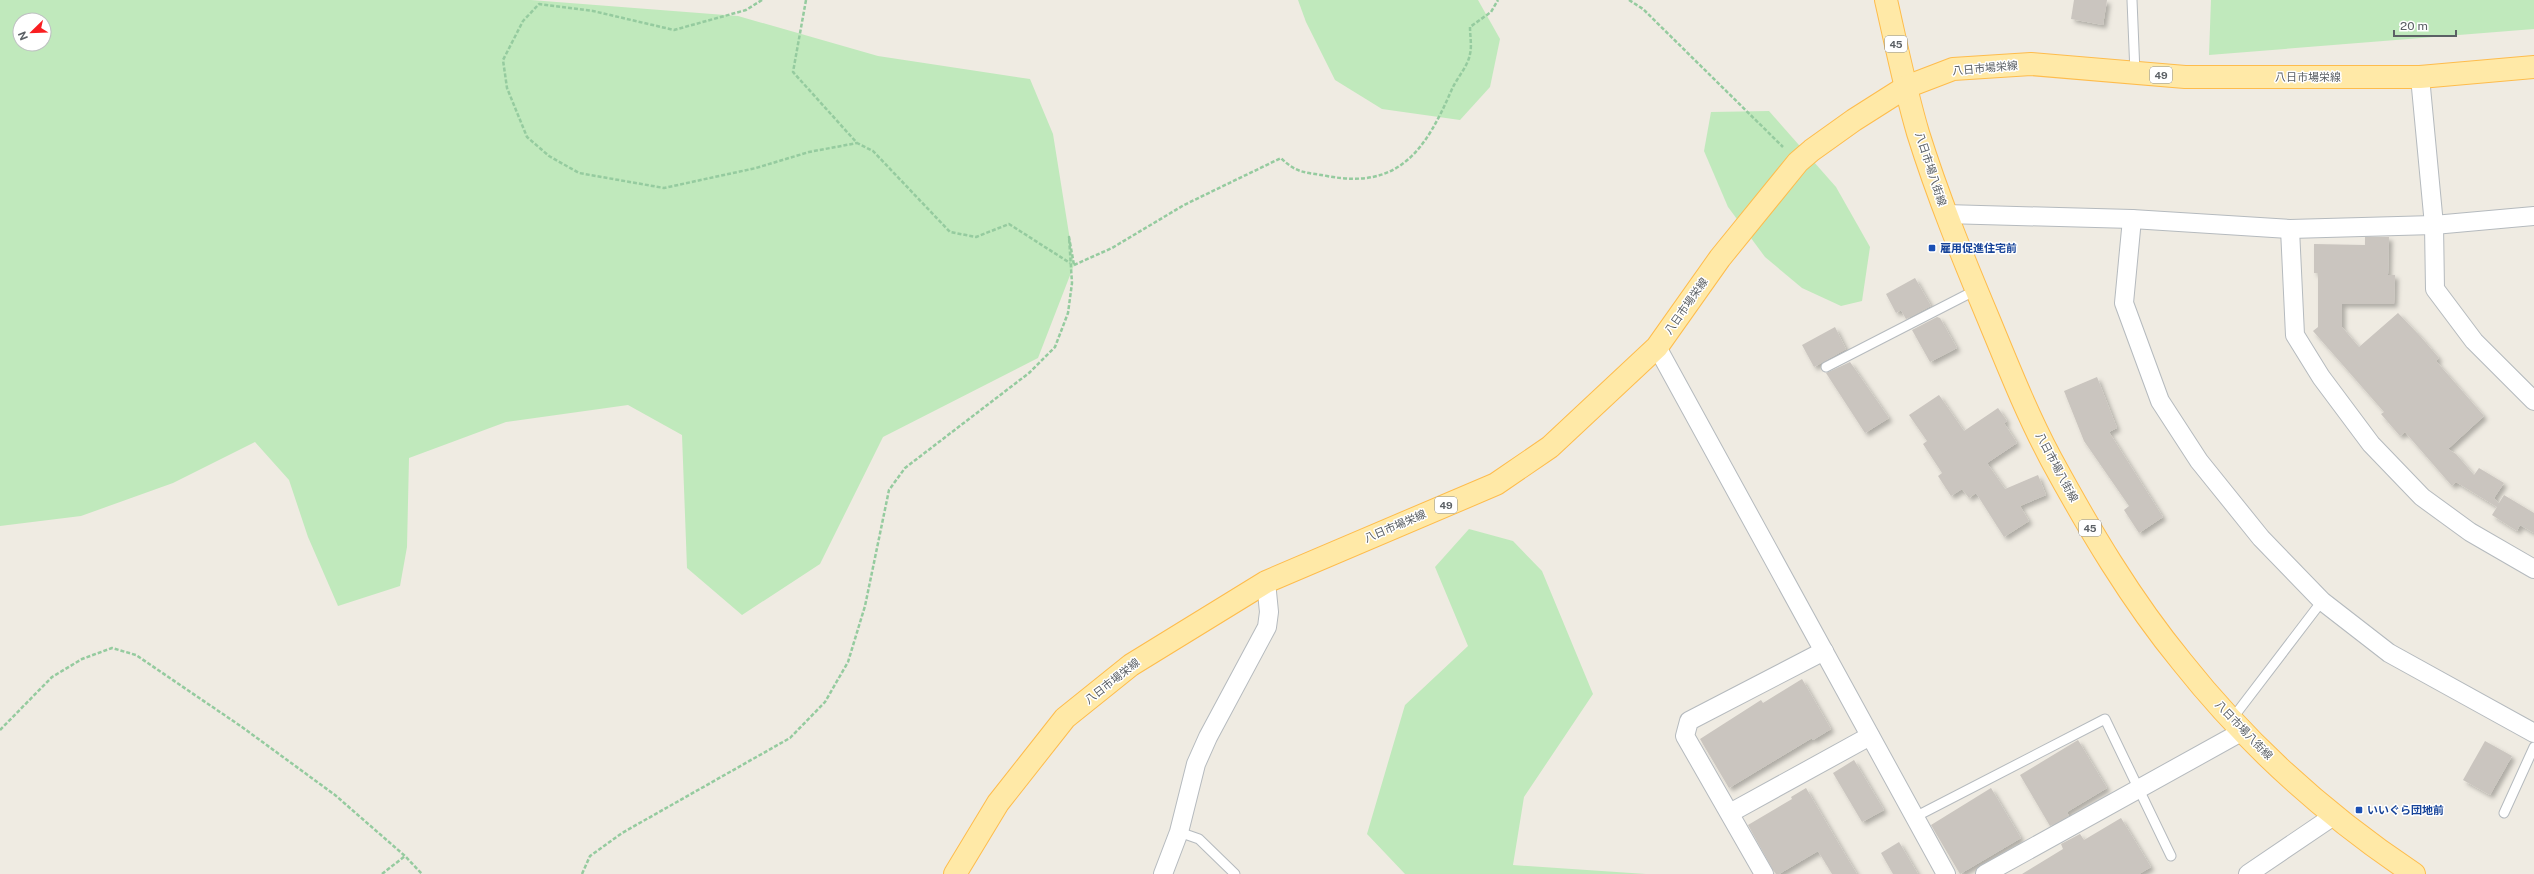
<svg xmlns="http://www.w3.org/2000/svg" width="2534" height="874" font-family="'Public Sans','Noto Sans JP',sans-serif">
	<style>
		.green { fill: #c0e9bc; fill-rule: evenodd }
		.building { fill: #cac5bf; filter: url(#shadow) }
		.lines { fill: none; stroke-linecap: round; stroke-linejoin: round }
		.lane-casing { stroke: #b5babe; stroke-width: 11 }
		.street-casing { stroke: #b5babe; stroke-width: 20 }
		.primary-casing { stroke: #febc4c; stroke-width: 24 }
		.path { stroke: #95cb9f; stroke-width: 2.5; stroke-dasharray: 4 2; stroke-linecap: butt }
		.lane { stroke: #fff; stroke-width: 9 }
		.street { stroke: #fff; stroke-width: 18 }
		.primary { stroke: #ffe9a7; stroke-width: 22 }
		.transit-dot { fill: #1a4fb4; stroke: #fff; stroke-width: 1.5 }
		.labels { text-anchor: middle; stroke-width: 3; stroke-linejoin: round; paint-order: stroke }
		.shield { fill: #fff; stroke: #8c9093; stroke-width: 1 }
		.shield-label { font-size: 10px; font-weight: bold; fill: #5b6065 }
		.street-label { font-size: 11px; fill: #5b6065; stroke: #fff }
		.transit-label { font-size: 11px; font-weight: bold; fill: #164399; stroke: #fff; text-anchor: start }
	</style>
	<defs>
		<filter id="shadow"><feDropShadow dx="3.5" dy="3.5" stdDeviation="2" flood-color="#0004"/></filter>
	</defs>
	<rect width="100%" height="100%" fill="#efebe2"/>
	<g class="green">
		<path d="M0,0H531L738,16L878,56L1030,79L1053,134L1074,265L1038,358L883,437L820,564L742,615L687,568L682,435L628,405L506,422L409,458L407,547L400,586L338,606L308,537L289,480L255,442L173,483L81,516L0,526ZM20,20H44V44H20Z"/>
		<path d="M1298,0H1478L1500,39L1490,87L1460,120L1382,109L1335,80L1306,22Z"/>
		<path d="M2211,0H2534V29L2209,55Z"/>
		<path d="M1769,111L1836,187L1870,247L1862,301L1841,306L1802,288L1765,257L1728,207L1704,151L1711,112Z"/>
		<path d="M1469,529L1513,541L1542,571L1593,694L1524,797L1513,865L1646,874H1405L1367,834L1405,705L1468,646L1435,567Z"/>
	</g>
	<g class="building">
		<path d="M2074,0H2107L2103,25L2071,19Z"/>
		<path d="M2365,237H2389L2388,275H2395L2394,304H2342V327L2359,347L2398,313L2420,336L2439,358L2436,361L2484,416L2448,449L2456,454L2474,475L2479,468L2504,483L2494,498L2499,503L2504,495L2534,513V533L2520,525L2517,531L2492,515L2497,507L2456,482L2452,486L2405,432L2400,436L2381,414L2384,412L2313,331L2318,327V273H2314V244L2365,245Z"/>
		<path d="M1915,278L1931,306L1906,319L1901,310L1896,313L1886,294Z"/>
		<path d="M1937,317L1940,318L1957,348L1930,362L1912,330Z"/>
		<path d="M1835,327L1846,349L1814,367L1802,345Z"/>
		<path d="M1850,362L1889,418L1865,433L1826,373Z"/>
		<path d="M2097,377L2117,428L2109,432L2163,517L2139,533L2124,510L2129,506L2084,441L2064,391Z"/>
		<path d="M1939,395L1964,431L1998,408L2007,421L2004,423L2017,443L1987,463L2005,489L2038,475L2046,495L2020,506L2029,521L2004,537L1976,493L1969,498L1962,489L1951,496L1938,476L1942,473L1923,444L1927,441L1909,415Z"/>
		<path d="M1802,679L1831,729L1813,740L1812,738L1729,788L1700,739L1761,700L1763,703Z"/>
		<path d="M2078,740L2107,788L2067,812L2069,816L2050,826L2020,775Z"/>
		<path d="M2485,741L2512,756L2490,795L2463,780Z"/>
		<path d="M1854,760L1884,810L1862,822L1833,773Z"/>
		<path d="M1806,788L1846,856L1857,874H1832L1818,851L1779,874H1776L1773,870L1748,825L1792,799L1791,797Z"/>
		<path d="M1991,788L2021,838L1960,874L1931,825Z"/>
		<path d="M2121,818L2151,867L2139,874H2022L2063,849L2061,844L2080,834L2084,840Z"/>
		<path d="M1899,842L1918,874H1893L1881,853Z"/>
	</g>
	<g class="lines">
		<defs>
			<g id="lane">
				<path d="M2132,0L2135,73"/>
				<path d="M1826,367L1976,290"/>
				<path d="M2232,719L2322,601"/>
				<path d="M2504,813L2534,747"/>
				<path d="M1915,817L2105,719L2171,856"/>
				<path d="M1179,832L1199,839L1235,874"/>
			</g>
			<g id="street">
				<path d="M2420,77L2434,225L2435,289L2474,341L2534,401"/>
				<path d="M1945,214L2132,219L2290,229L2434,225L2534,216"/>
				<path d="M2132,219L2124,303L2160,401L2199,461L2261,538L2322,601L2389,653L2534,733"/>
				<path d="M2290,229L2295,335L2321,377L2371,444L2422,497L2470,532L2534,569"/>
				<path d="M1657,347L1946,874"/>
				<path d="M1730,813L1870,736"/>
				<path d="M1163,874L1179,832L1196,764L1208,737L1267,627L1269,612L1266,582"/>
				<path d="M1764,874L1685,736L1689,721L1824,651"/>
				<path d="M1985,874L2243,731"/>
				<path d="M2248,874L2335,815"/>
			</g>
			<g id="primary">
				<path d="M1886,0C1896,44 1905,89 1918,133C1938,197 1963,258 1989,320C2008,366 2027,414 2051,459C2089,529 2131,600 2182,662C2247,744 2327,816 2414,874"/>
				<path d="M955,874L998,803L1065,718L1131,665L1266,582L1496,484L1550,447L1657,347L1720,258L1798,162L1812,150L1854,120L1906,87L1953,69L2031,64L2185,77H2420L2534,67"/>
			</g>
		</defs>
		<use href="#lane" class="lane-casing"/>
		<use href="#street" class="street-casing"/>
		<use href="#primary" class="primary-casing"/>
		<g class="path">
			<path d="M762,0L746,10L674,30L593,11L539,4L523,21L503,60L507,88L527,137L549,156L579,173L664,188L756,168L809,152L857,143"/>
			<path d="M806,0L793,72L857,143L873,151L950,232L976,237L1009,224L1070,263"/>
			<path d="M1629,0L1643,9L1783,147"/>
			<path d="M1074,265L1112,248L1184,205L1281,158C1297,174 1306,172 1327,176C1400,190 1426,149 1452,89C1457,78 1468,66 1470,54C1472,46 1470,36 1470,27L1491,12L1498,0"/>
			<path d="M0,730L52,677L82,659L112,648L136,655L242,727L335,795L405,856L422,874"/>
			<path d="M382,874L405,856"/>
			<path d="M582,874L590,856L622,833L790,738L825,702L848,662L865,606L889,490L905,468L1029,373L1055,347L1068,313L1072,283L1069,237L1074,265"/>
		</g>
		<use href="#lane" class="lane"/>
		<use href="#street" class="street"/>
		<use href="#primary" class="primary"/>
	</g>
	<g class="transit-dot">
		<rect x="1928" y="244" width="8" height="8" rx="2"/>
		<rect x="2355" y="806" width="8" height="8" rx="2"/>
	</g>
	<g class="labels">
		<g class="shield">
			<rect x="1885" y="36" width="22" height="16" rx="3"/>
			<rect x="2150" y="67" width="22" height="16" rx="3"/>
			<rect x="1435" y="497" width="22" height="16" rx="3"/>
			<rect x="2079" y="520" width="22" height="16" rx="3"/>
		</g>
		<g class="shield-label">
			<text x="1896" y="48">45</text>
			<text x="2161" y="79">49</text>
			<text x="1446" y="509">49</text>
			<text x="2090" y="532">45</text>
		</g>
		<g class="street-label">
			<text transform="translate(1985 68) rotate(-5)" y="4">八日市場栄線</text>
			<text x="2308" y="81">八日市場栄線</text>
			<text transform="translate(1931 169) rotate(72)" y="4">八日市場八街線</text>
			<text transform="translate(1686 306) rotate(-55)" y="4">八日市場栄線</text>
			<text transform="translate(2057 467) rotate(62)" y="4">八日市場八街線</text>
			<text transform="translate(1395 526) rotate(-23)" y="4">八日市場栄線</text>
			<text transform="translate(1112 681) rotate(-38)" y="4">八日市場栄線</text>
			<text transform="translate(2244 730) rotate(46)" y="4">八日市場八街線</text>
		</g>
		<g class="transit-label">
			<text x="1940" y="252">雇用促進住宅前</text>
			<text x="2367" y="814">いいぐら団地前</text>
		</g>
	</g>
	<g transform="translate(32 32) rotate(247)"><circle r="19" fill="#ffffff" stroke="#bdbfc1"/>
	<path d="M0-3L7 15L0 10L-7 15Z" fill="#f91e21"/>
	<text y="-6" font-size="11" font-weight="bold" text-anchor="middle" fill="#5b6065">N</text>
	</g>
	<path d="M2394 30v6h62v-6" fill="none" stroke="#5b6065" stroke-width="2"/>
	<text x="2400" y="30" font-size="12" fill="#5b6065" stroke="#ffffff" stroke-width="3" paint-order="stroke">20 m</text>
</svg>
